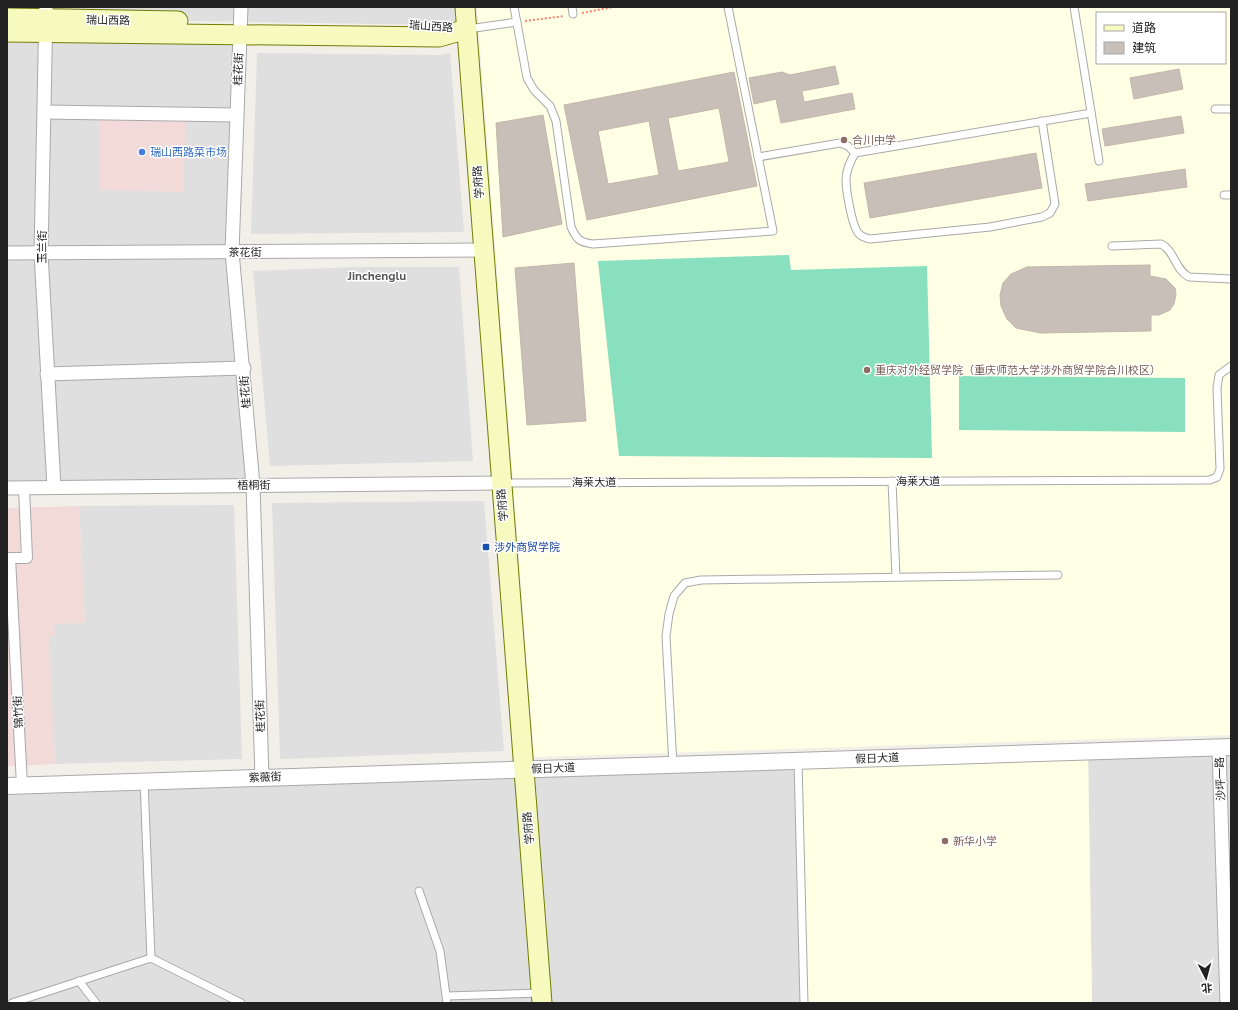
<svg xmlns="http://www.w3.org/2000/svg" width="1238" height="1010" font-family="'Nunito Sans','Noto Sans SC',sans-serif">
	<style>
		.residential { fill: #e0dfdf }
		.commercial { fill: #f2dad9 }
		.education { fill: #ffffe5; fill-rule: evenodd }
		.pitch { fill: #88e0be }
		.building { fill: #c7bfb8; stroke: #c4b6ab; fill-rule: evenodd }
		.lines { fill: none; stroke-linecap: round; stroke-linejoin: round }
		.service-casing { stroke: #a9a9a9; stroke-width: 9 }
		.pedestrian-casing { stroke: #a9a9a9; stroke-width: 12 }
		.minor-casing { stroke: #a9a9a9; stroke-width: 15 }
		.tertiary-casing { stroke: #a9a9a9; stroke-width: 18 }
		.secondary-casing { stroke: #707d05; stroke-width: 21 }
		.path { stroke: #fa8072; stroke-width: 2; stroke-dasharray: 2 2; stroke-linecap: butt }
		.service { stroke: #fff; stroke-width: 7 }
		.pedestrian { stroke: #fff; stroke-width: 10 }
		.minor { stroke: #fff; stroke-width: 13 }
		.tertiary { stroke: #fff; stroke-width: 16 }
		.secondary { stroke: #f7fabf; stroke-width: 19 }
		.education-dot { fill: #8d6e63; stroke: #fff; stroke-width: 1.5 }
		.shop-dot { fill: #3f7fe0; stroke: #fff; stroke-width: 1.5 }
		.transit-dot { fill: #1a4fb4; stroke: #fff; stroke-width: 1.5 }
		.labels { text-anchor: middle; stroke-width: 3; stroke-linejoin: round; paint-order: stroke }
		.street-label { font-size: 11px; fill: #222; stroke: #fff }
		.education-label { font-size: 11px; fill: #785e54; stroke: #fff; text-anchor: start }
		.shop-label { font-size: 11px; fill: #366cbe; stroke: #fff; text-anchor: start }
		.transit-label { font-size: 11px; fill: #164399; stroke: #fff; text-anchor: start }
		.neighbourhood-label { font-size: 12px; font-weight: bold; fill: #555; stroke: #fff }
	</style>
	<rect width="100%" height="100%" fill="#f2efe9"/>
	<g class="residential">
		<path d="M7,7H465L467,29L439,25L7,18Z"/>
		<path d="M7,32L240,35L232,252L253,485L7,488Z"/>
		<path d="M257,53L441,55L450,53L464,232L251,234Z"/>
		<path d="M355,267H459L473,461L270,466L253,271Z"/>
		<path d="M484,501L504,751L280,759L272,503Z"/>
		<path d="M234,505L242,759L55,764L48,637L54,624L85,623L79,506Z"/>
		<path d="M1231,747V1003H1092L1088,752Z"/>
		<path d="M798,761L804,1003H542L523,769Z"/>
		<path d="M515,778L533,1003H7V795Z"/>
	</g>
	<g class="commercial">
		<path d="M99,113L186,115L183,192L99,190Z"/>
		<path d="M79,506L85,623L54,624L55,636L49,637L55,764L7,766V508Z"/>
	</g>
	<g class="education">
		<path d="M477,7H1231V735L534,757ZM1097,13H1225V63H1097Z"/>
		<path d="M1088,752L1092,1003H804L798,761Z"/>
	</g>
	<g class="pitch">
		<path d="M789,255L791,270L927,266L932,458L619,456L598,261Z"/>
		<path d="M959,376L1185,378V432L959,430Z"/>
	</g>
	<g class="building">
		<path d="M835,66L839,84L802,91L804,102L852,93L855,109L781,123L776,99L754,104L749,78L782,72L790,75Z"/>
		<path d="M1179,69L1183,89L1134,99L1130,78Z"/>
		<path d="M734,72L757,186L587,220L564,105ZM719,108L729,162L678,171L668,118ZM649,121L659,175L608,184L598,131Z"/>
		<path d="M543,115L562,224L503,237L496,123Z"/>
		<path d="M1181,116L1184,133L1105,146L1102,129Z"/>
		<path d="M1036,153L1042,188L870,218L864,183Z"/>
		<path d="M1185,169L1187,187L1088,201L1085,184Z"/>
		<path d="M574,263L586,421L527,425L515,268Z"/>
		<path d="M1150,265V276L1166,279L1175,288L1176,294L1174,304L1170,310L1159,315H1151V331L1040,333L1016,328L1007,319L1001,306L1000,295L1003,283L1011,274L1027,267Z"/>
	</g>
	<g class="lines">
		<defs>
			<g id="service">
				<path d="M514,7L527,78L534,90L550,106L556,121L571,227C577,240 579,242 593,244L773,231L728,7"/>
				<path d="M572,7L573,14"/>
				<path d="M1074,7L1099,161"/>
				<path d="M468,29L517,22"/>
				<path d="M1215,109H1231"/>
				<path d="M855,153C850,162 846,170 846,180C846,190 852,227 859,234C862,237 866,238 870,239L990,227L1042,217L1050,213L1055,204L1042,121"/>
				<path d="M758,157L840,143L848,146L855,153L1091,113"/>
				<path d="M1224,195H1231"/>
				<path d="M1112,246L1161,244C1175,251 1175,270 1189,277L1231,279"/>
				<path d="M892,481L896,577"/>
				<path d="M502,483L1210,480L1217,477L1220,469L1217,388L1219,375L1231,366"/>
				<path d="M798,761L804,1003"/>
				<path d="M673,765L666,636L669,614L674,596L685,583L701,580L1058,575"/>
				<path d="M144,781L151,958"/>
				<path d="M419,891L440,951L447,1003"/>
				<path d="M79,981L96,1003"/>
				<path d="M447,996L541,993"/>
				<path d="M12,1003L151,958L241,1003"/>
			</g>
			<path id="pedestrian" d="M22,785L10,558H27L24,488"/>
			<g id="minor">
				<path d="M46,7L41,253L54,487"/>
				<path d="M241,7L232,252L253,485L262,778"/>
				<path d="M45,112L236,115"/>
				<path d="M7,253L483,250"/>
				<path d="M47,374L244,368"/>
				<path d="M7,488L500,483"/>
				<path d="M1219,748L1227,1003"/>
			</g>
			<path id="tertiary" d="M7,786L1231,747"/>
			<g id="secondary">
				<path d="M465,7L542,1003"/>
				<path d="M7,18L178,21"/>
				<path d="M7,32L439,37L467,29"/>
			</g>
		</defs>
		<use href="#service" class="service-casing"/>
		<use href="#pedestrian" class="pedestrian-casing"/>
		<use href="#minor" class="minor-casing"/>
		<use href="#tertiary" class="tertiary-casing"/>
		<use href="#secondary" class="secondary-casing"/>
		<g class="path">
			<path d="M582,13L613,7"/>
			<path d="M525,21L564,16"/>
		</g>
		<use href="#service" class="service"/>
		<use href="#pedestrian" class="pedestrian"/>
		<use href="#minor" class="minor"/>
		<use href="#tertiary" class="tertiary"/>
		<use href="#secondary" class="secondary"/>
	</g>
	<g class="education-dot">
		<circle cx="844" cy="140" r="4"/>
		<circle cx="867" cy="370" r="4"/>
		<circle cx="945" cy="841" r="4"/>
	</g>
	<circle class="shop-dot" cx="142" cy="152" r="4"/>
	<rect class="transit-dot" x="482" y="543" width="8" height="8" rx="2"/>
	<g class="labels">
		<g class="street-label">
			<text transform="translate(108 20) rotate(1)" y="4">瑞山西路</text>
			<text transform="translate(431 26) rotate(4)" y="4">瑞山西路</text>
			<text transform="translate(238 69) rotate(-88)" y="4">桂花街</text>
			<text transform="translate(478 182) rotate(-94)" y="4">学府路</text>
			<text transform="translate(42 247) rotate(-90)" y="4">玉兰街</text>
			<text x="245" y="256">茶花街</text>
			<text transform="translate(245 392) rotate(-94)" y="4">桂花街</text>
			<text x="918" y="485">海莱大道</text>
			<text x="594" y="486">海莱大道</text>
			<text transform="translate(254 485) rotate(-1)" y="4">梧桐街</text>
			<text transform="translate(502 505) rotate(-95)" y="4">学府路</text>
			<text transform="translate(18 712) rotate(-93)" y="4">锦竹街</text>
			<text transform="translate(260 716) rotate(-92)" y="4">桂花街</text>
			<text transform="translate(877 758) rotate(-2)" y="4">假日大道</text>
			<text transform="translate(553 768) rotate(-2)" y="4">假日大道</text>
			<text transform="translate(265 777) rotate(-2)" y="4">紫薇街</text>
			<text transform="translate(1220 779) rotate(-92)" y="4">沙坪一路</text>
			<text transform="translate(528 828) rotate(-95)" y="4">学府路</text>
		</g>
		<g class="education-label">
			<text x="852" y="144">合川中学</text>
			<text x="875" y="374">重庆对外经贸学院（重庆师范大学涉外商贸学院合川校区）</text>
			<text x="953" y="845">新华小学</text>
		</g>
		<g class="shop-label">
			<text x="150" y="156">瑞山西路菜市场</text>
		</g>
		<g class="transit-label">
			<text x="494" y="551">涉外商贸学院</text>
		</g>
		<g class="neighbourhood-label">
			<text x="377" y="280">Jinchenglu</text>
		</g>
	</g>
	<rect width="1238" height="1010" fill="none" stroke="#222222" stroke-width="16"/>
	<rect x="1096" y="12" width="130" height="52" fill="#ffffff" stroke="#a7a7a7"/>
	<rect x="1104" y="25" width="20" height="6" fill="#f7fabf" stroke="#a7a7a7"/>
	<text x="1132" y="32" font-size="12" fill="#222222">道路</text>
	<rect x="1104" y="42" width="20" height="12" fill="#c7bfb8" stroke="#a7a7a7"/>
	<text x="1132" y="52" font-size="12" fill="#222222">建筑</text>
	<g transform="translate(1206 978) rotate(174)" stroke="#ffffff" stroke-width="3" paint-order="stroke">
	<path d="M0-3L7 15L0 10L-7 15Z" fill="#222222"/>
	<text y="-6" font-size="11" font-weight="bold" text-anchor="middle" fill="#222222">北</text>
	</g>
</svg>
